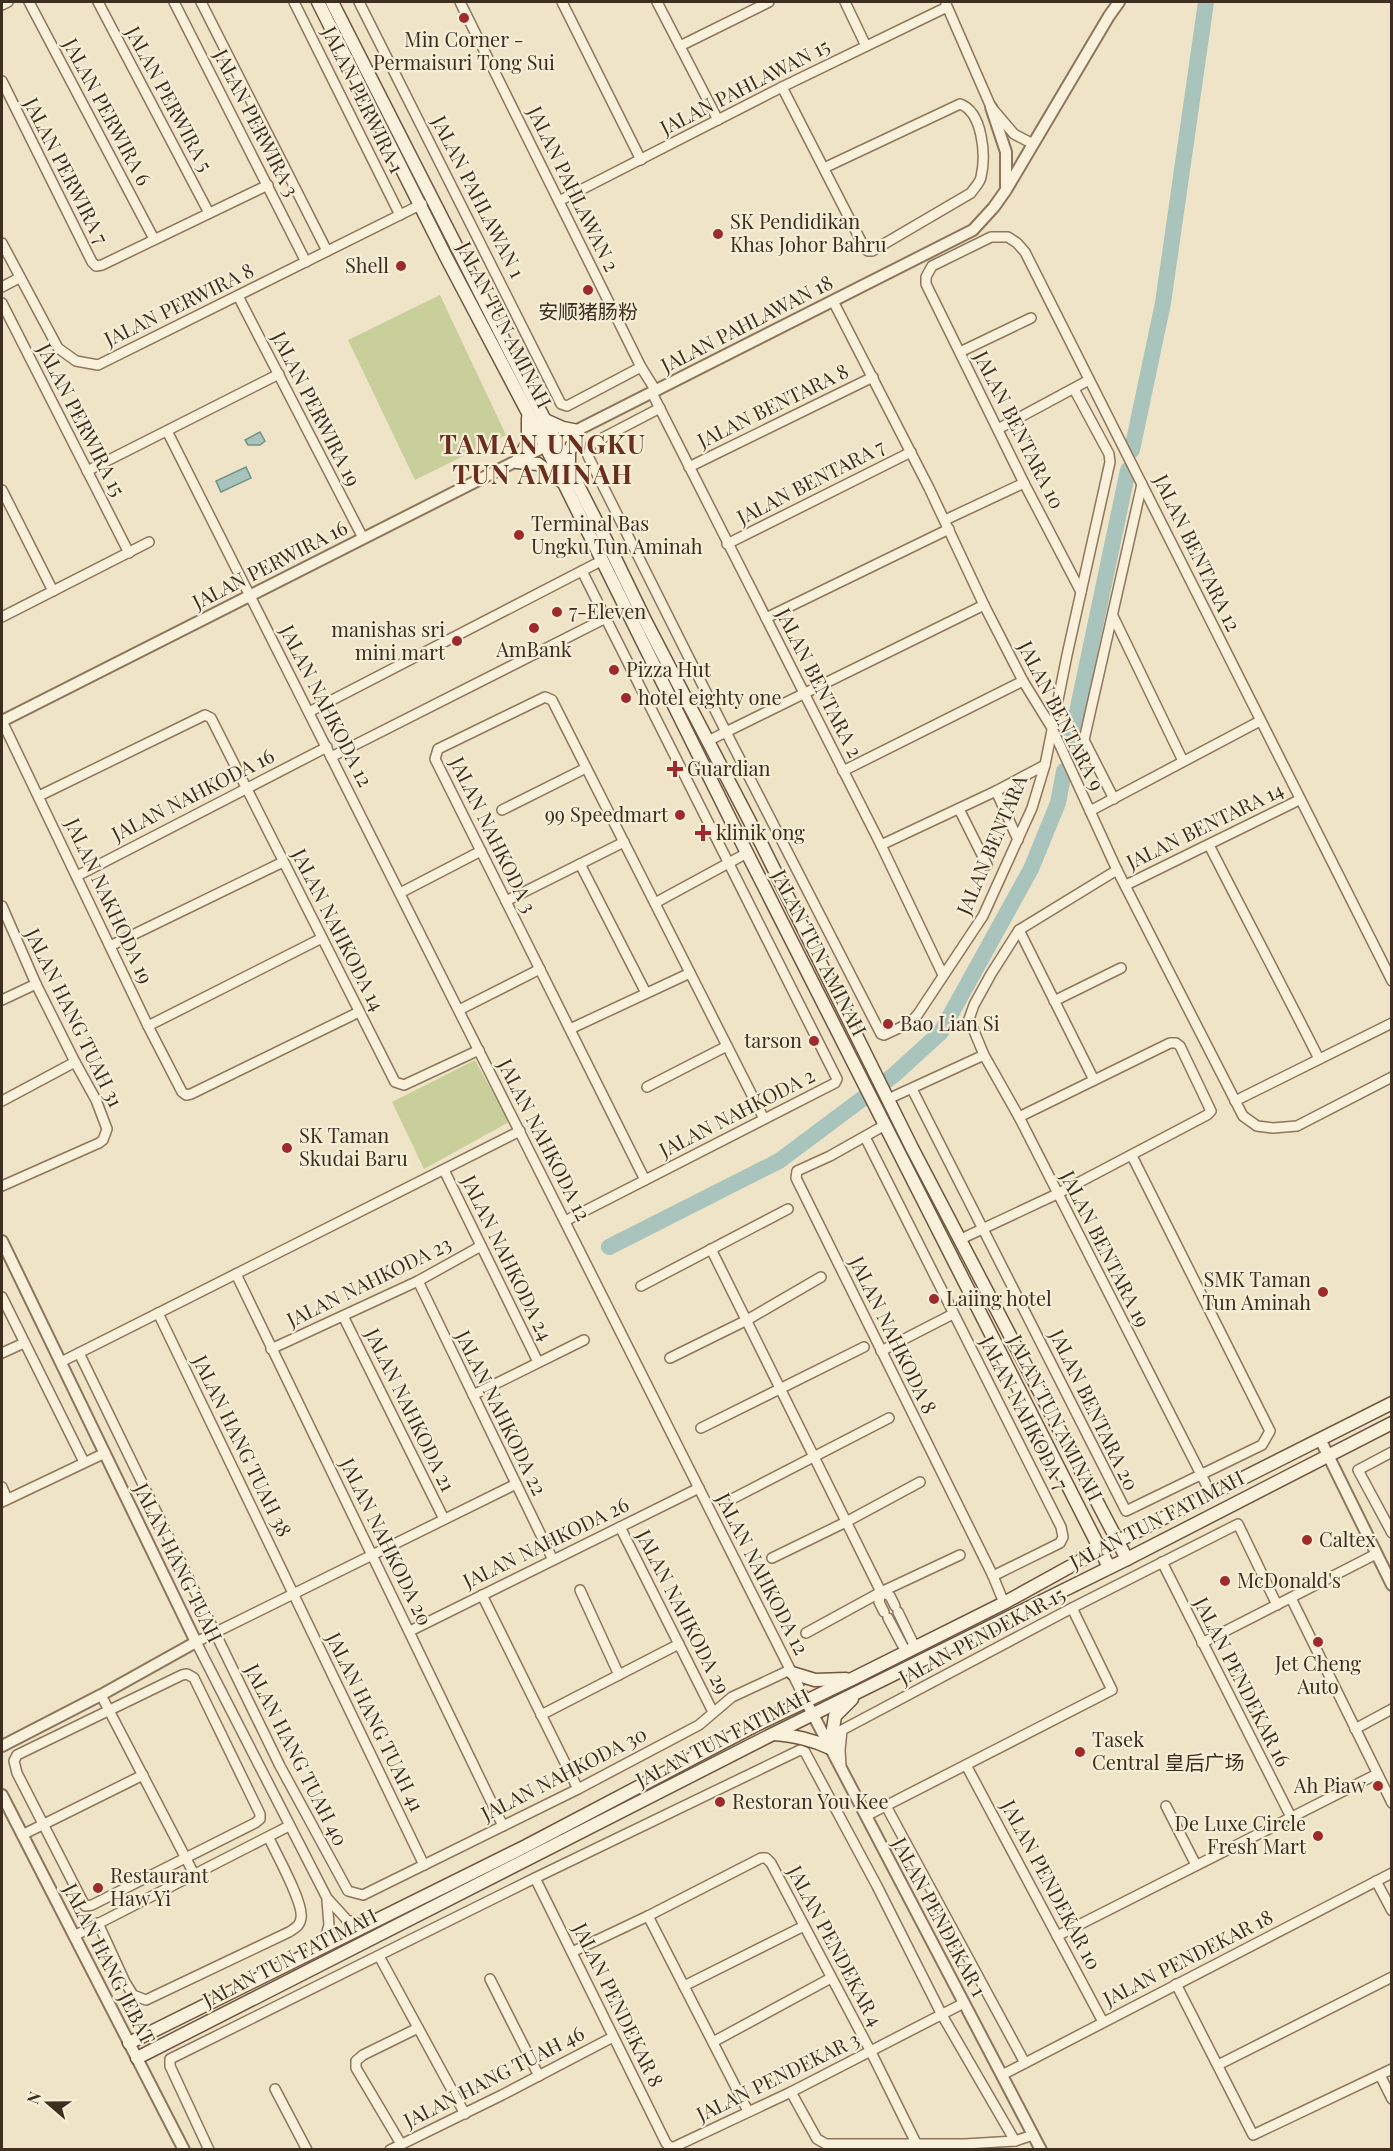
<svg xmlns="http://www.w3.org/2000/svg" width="1393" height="2151" font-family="'Playfair Display','Noto Sans SC',serif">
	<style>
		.green { fill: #c9cf9b }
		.water { fill: #a9c4bc; stroke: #6f938a; stroke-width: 1.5 }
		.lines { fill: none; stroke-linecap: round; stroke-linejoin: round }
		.river { stroke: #a9c4bc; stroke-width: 16 }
		.minor-casing { stroke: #8d765c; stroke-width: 12 }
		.tertiary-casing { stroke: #8d765c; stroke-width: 14 }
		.secondary-casing { stroke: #6f573f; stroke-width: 15 }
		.minor { stroke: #faf1dc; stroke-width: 9 }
		.tertiary { stroke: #faf1dc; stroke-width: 10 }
		.secondary { stroke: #faf1dc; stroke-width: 12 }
		.poi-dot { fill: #9e2a2b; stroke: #f7eed8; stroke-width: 2 }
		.labels { text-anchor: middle; stroke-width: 4.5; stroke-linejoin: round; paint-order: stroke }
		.poi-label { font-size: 20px; fill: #3d2e20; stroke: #f7eed8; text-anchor: start }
		.street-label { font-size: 20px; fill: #3d2e20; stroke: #f7eed8 }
		.district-label { font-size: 26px; font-weight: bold; letter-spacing: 1.5px; fill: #6b2e1e; stroke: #f7eed8 }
	</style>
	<rect width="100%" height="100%" fill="#f0e4c8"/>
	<g class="green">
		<path d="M440,295L506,435L415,480L348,340Z"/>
		<path d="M475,1060L509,1122L424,1169L392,1102Z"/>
	</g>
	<g class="water">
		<path d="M260,432L265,441L260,445H248L245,440Z"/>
		<path d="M246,467L251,478L221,492L216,481Z"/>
	</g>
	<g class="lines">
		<g class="river">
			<path d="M1132,450L1163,303L1206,2"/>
			<path d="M1069,750L1128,470"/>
			<path d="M609,1247L779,1161L894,1075L941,1032L1031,869L1058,803L1064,771"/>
		</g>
		<defs>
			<g id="minor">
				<path d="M29,2L154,239"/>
				<path d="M98,2L209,213"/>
				<path d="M174,2L306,262"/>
				<path d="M201,2L327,251"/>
				<path d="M294,2L400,215"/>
				<path d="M359,2L561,404L567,406L641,367"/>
				<path d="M460,2L641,367L656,391"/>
				<path d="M562,2L641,160"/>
				<path d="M657,2L718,120"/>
				<path d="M845,2L866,46"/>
				<path d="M946,4L991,107L1014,134L1033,144"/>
				<path d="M2,5L8,2"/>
				<path d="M680,46L769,2"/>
				<path d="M2,81L92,262L96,266L102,265L268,185"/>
				<path d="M782,87L865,249L868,251H872L971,193C974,188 980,183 981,177C986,156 983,112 960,104L824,168"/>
				<path d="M559,201L782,87L947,7"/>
				<path d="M2,243L58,348L76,361L98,365L422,204"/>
				<path d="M2,287L19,278"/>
				<path d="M238,296L363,538"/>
				<path d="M833,301L929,488L984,605L1023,681L1052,728L1117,870L1243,1116L1257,1126L1273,1128L1297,1126L1392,1077"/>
				<path d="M2,303L129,553"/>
				<path d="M960,352L1031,318"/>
				<path d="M652,393L881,845L943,975"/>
				<path d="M660,408L591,444L588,456L726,732L984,605"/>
				<path d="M998,429L1089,380"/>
				<path d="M167,431L806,1701"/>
				<path d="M689,467L873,377"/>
				<path d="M87,471L279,374"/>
				<path d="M2,490L53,591"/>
				<path d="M945,520L1024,483"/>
				<path d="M727,544L911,452"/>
				<path d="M1081,592L1024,483L926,284V277L932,266L991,237H1008L1017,243L1025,252L1392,981"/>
				<path d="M1113,616L1183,761"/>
				<path d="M2,617L149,542"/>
				<path d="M766,618L949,529"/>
				<path d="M309,712L601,561"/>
				<path d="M2,721L148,1026L182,1092L186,1095L191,1094L359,1012"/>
				<path d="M708,741L726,732L881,1034L884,1035L910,1023L918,1014L983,916L1032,808L1045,765L1067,655L1110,462L1109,454L1074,389"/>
				<path d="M331,757L606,618"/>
				<path d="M843,771L1023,681"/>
				<path d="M996,791L1018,840"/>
				<path d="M39,796L205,715L211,718L395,1082L404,1085L479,1050"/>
				<path d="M1114,799L1084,740L1142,484"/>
				<path d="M959,809L987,865"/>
				<path d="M502,810L586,768"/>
				<path d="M1090,811L1260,721"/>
				<path d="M881,845L996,791L1045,765"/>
				<path d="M1209,845C1245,916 1283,987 1319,1059"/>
				<path d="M580,864L646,993"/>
				<path d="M1117,870L1019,930L991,974L974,1005L969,1019L984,1055L1019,1117L1211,1494"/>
				<path d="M77,876L327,747"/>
				<path d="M1126,885L1299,800"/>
				<path d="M400,893L481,851"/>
				<path d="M506,901L624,842"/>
				<path d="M655,903L747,853"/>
				<path d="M2,906L36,984L75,1062L96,1100L107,1129L103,1140L99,1143L2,1186"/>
				<path d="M1019,930L1094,1080"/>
				<path d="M110,946L283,862"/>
				<path d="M2,1000L36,984"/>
				<path d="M1054,1001L1121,968"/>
				<path d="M459,1010L540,969"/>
				<path d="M148,1026L322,938"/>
				<path d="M570,1029L690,973"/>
				<path d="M647,1087L727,1046"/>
				<path d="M912,1089L1126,1511L1262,1445L1270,1431L1132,1156"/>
				<path d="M888,1099L984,1055"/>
				<path d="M2,1101L75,1062"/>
				<path d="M1235,1101L1392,1023"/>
				<path d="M885,1125L830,1156L797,1171L796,1178L993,1576L1004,1603"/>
				<path d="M865,1137L1061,1527L1063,1537L1060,1543L993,1576"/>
				<path d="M444,1170L538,1362"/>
				<path d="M645,1180L435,759L438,749L545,697L552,700L764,1119"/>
				<path d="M565,1221L835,1083L837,1079L582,571"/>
				<path d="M961,1239L1057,1194L1207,1115L1211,1111L1180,1046L1176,1043H1170L1019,1117"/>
				<path d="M711,1249L881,1592L879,1602L884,1612"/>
				<path d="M236,1274L503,1826"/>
				<path d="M418,1281L553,1560"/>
				<path d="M641,1286L788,1209"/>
				<path d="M2,1297L84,1462"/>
				<path d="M158,1313L424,1865"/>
				<path d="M343,1316L444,1519"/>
				<path d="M271,1349L418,1281L481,1246"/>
				<path d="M881,1351L953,1314"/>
				<path d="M2,1353L24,1343"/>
				<path d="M79,1353L280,1766L348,1891L363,1895L578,1789L699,1725L732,1697L790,1670"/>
				<path d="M670,1358L747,1320L821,1277"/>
				<path d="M61,1362L520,1131"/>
				<path d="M473,1395L584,1340"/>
				<path d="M701,1428L864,1347"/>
				<path d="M1392,1452L1358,1470L1392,1533"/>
				<path d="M2,1487L7,1499"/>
				<path d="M734,1498L889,1418"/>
				<path d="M2,1502L105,1453"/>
				<path d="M620,1527L713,1712"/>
				<path d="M772,1558L846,1522L920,1482"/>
				<path d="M1162,1562L1291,1817"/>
				<path d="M580,1590L619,1675"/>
				<path d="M881,1592L890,1596L895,1606"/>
				<path d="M482,1595L578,1789"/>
				<path d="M1291,1598L1392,1803"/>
				<path d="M898,1612L915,1647"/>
				<path d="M888,1618L906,1652"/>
				<path d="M410,1631L699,1488"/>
				<path d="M806,1633L881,1592L960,1555"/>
				<path d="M1202,1643L1376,1554"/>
				<path d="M187,1674L194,1678L260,1814V1819L255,1823L92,1905L85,1906L17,1773L14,1761L17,1755L182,1675Z"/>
				<path d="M101,1695L194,1874"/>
				<path d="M541,1715L679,1644"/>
				<path d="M1355,1729L1392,1709"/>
				<path d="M966,1765L1103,2022"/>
				<path d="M841,1767L840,1750L842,1730L1072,1608L1238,1524L1277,1605"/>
				<path d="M886,1806L1025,2063"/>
				<path d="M1166,1806L1196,1865"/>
				<path d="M866,1816L1112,1690L1072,1608"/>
				<path d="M22,1835L143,1775"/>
				<path d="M535,1878L666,2143L670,2147H674L791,2092L964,2003"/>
				<path d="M1376,1881L1392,1911"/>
				<path d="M648,1916L748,2111"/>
				<path d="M98,1923L125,1982L133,1995L146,2000L289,1932C295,1928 300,1926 301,1918C304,1903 276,1854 269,1838"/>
				<path d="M364,1926L347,1920L327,1898L196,1642L516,1484"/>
				<path d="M74,1936L289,1826"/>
				<path d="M1057,1936L1377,1774"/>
				<path d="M323,1946L329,1925L327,1901"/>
				<path d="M572,1952L648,1916L761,1858H766L771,1863L871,2052L916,2143"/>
				<path d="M379,1956L465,2114"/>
				<path d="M490,1979L539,2076"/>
				<path d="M1176,1984L1253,2135L1392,2069"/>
				<path d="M684,1986L804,1926"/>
				<path d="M713,2042L831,1978"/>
				<path d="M1218,2065L1392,1977"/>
				<path d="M1002,2075L1392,1873"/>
				<path d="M1380,2075L1392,2099"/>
				<path d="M275,2089L307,2150"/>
				<path d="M791,2092L817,2139L826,2144H965L1015,2141L1033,2135"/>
				<path d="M401,2144L356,2068V2061L363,2055L418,2028"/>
				<path d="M209,2150L170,2066V2059L535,1878L800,1750L805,1752L877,1886L942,2015L1015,2141"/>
				<path d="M390,2150L502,2095L613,2037"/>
			</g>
			<g id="tertiary">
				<path d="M991,107L1006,152V186"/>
				<path d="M2,721L973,230L994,207L1006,190L1109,16L1119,2"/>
				<path d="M2,1241L196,1642L101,1695L2,1746"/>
				<path d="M1320,1439L1392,1585"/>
				<path d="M809,1707L1041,2150"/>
				<path d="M2,1795L184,2150"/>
			</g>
			<g id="secondary">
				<path d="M318,2L446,257L546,447L747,853L1109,1567"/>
				<path d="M332,2L613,554L646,622L762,845L912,1148L1127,1559"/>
				<path d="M528,418V442L517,462L538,464L561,481"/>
				<path d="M543,419L563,428L578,431L569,452V466"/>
				<path d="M792,1673L815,1680L846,1679"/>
				<path d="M774,1734C795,1736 811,1739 830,1748L835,1716L852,1699"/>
				<path d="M129,2043L526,1846L754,1726L852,1679L1004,1603L1100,1550L1392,1403"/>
				<path d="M137,2058L773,1734L1127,1559L1392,1423"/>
			</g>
		</defs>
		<use href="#minor" class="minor-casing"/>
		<use href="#tertiary" class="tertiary-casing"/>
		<use href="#secondary" class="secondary-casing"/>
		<use href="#minor" class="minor"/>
		<use href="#tertiary" class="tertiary"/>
		<use href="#secondary" class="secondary"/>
	</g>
	<g class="poi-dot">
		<circle cx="464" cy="18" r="6"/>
		<circle cx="718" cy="234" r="6"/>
		<circle cx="401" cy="266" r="6"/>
		<circle cx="588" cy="290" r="6"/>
		<circle cx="519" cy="535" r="6"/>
		<circle cx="557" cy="612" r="6"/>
		<circle cx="534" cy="628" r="6"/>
		<circle cx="457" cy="641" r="6"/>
		<circle cx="614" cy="670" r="6"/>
		<circle cx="626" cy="698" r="6"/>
		<path d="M672 760h6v6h6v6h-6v6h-6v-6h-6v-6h6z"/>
		<circle cx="680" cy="815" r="6"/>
		<path d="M700 824h6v6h6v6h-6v6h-6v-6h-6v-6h6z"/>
		<circle cx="888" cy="1024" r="6"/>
		<circle cx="814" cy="1041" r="6"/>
		<circle cx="287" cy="1148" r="6"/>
		<circle cx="1323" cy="1292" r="6"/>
		<circle cx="934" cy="1299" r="6"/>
		<circle cx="1307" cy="1540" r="6"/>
		<circle cx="1225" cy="1581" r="6"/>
		<circle cx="1318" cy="1642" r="6"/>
		<circle cx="1080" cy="1752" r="6"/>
		<circle cx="1378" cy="1786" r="6"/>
		<circle cx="720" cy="1802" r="6"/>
		<circle cx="1318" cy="1836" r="6"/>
		<circle cx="98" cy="1888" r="6"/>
	</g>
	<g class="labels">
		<g class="poi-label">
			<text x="464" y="47" text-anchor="middle">Min Corner -<tspan x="464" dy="23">Permaisuri Tong Sui</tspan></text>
			<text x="730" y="229">SK Pendidikan<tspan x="730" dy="23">Khas Johor Bahru</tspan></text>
			<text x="389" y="273" text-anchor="end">Shell</text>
			<text x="588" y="319" text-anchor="middle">安顺猪肠粉</text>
			<text x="531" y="531">Terminal Bas<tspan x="531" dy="23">Ungku Tun Aminah</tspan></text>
			<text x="569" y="619">7-Eleven</text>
			<text x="445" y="637" text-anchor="end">manishas sri<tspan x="445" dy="23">mini mart</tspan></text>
			<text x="534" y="657" text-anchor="middle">AmBank</text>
			<text x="626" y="677">Pizza Hut</text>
			<text x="638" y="705">hotel eighty one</text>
			<text x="687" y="776">Guardian</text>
			<text x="668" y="822" text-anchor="end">99 Speedmart</text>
			<text x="716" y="840">klinik ong</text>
			<text x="900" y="1031">Bao Lian Si</text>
			<text x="802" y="1048" text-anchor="end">tarson</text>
			<text x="299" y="1143">SK Taman<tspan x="299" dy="23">Skudai Baru</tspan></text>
			<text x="1311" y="1287" text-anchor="end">SMK Taman<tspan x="1311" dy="23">Tun Aminah</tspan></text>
			<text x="946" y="1306">Laiing hotel</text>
			<text x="1319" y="1547">Caltex</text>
			<text x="1237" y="1588">McDonald's</text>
			<text x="1318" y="1671" text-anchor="middle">Jet Cheng<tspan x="1318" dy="23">Auto</tspan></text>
			<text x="1092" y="1747">Tasek<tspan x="1092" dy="23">Central 皇后广场</tspan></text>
			<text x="1366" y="1793" text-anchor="end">Ah Piaw</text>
			<text x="732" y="1809">Restoran You Kee</text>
			<text x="1306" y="1831" text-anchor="end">De Luxe Circle<tspan x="1306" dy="23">Fresh Mart</tspan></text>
			<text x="110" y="1883">Restaurant<tspan x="110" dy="23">Haw Yi</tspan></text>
		</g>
		<g class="street-label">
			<text transform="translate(745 87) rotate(-27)" y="7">JALAN PAHLAWAN 15</text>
			<text transform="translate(169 99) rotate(62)" y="7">JALAN PERWIRA 5</text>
			<text transform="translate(363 100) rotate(64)" y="7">JALAN PERWIRA 1</text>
			<text transform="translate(107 112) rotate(62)" y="7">JALAN PERWIRA 6</text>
			<text transform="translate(256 123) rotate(63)" y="7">JALAN PERWIRA 3</text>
			<text transform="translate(66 171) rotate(63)" y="7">JALAN PERWIRA 7</text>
			<text transform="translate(573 189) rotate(64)" y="7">JALAN PAHLAWAN 2</text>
			<text transform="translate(478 197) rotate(63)" y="7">JALAN PAHLAWAN 1</text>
			<text transform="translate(179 305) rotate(-26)" y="7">JALAN PERWIRA 8</text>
			<text transform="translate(747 324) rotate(-27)" y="7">JALAN PAHLAWAN 18</text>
			<text transform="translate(504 325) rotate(63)" y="7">JALAN TUN AMINAH</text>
			<text transform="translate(773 406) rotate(-26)" y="7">JALAN BENTARA 8</text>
			<text transform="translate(316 409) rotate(63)" y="7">JALAN PERWIRA 19</text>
			<text transform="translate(81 420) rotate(63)" y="7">JALAN PERWIRA 15</text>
			<text transform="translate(1019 430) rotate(63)" y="7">JALAN BENTARA 10</text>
			<text transform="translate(811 482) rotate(-27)" y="7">JALAN BENTARA 7</text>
			<text transform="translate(1197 553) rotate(64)" y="7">JALAN BENTARA 12</text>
			<text transform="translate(270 565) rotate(-27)" y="7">JALAN PERWIRA 16</text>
			<text transform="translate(819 683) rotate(63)" y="7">JALAN BENTARA 2</text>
			<text transform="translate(326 706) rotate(63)" y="7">JALAN NAHKODA 12</text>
			<text transform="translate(1061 716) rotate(63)" y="7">JALAN BENTARA 9</text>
			<text transform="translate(193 795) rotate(-27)" y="7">JALAN NAHKODA 16</text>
			<text transform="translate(1205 826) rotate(-26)" y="7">JALAN BENTARA 14</text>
			<text transform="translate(493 835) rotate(64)" y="7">JALAN NAHKODA 3</text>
			<text transform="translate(992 845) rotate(-67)" y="7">JALAN BENTARA</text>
			<text transform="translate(109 901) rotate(65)" y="7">JALAN NAKHODA 19</text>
			<text transform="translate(338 930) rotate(63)" y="7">JALAN NAHKODA 14</text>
			<text transform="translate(819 953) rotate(63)" y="7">JALAN TUN AMINAH</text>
			<text transform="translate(74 1018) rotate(64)" y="7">JALAN HANG TUAH 31</text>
			<text transform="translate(737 1113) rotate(-27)" y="7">JALAN NAHKODA 2</text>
			<text transform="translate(544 1140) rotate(63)" y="7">JALAN NAHKODA 12</text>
			<text transform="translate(1105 1249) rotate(63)" y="7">JALAN BENTARA 19</text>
			<text transform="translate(507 1258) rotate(64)" y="7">JALAN NAHKODA 24</text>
			<text transform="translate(369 1282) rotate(-26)" y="7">JALAN NAHKODA 23</text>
			<text transform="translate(893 1335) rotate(64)" y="7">JALAN NAHKODA 8</text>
			<text transform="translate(410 1410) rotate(64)" y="7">JALAN NAHKODA 21</text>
			<text transform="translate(1094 1410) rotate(64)" y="7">JALAN BENTARA 20</text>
			<text transform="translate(501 1413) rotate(64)" y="7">JALAN NAHKODA 22</text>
			<text transform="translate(1024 1413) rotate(63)" y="7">JALAN NAHKODA 7</text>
			<text transform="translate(1055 1418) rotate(63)" y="7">JALAN TUN AMINAH</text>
			<text transform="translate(242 1446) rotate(64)" y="7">JALAN HANG TUAH 38</text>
			<text transform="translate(1157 1520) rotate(-27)" y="7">JALAN TUN FATIMAH</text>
			<text transform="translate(386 1542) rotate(64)" y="7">JALAN NAHKODA 20</text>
			<text transform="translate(546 1543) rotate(-26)" y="7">JALAN NAHKODA 26</text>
			<text transform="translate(178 1563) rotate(64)" y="7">JALAN HANG TUAH</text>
			<text transform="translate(762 1574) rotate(63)" y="7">JALAN NAHKODA 12</text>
			<text transform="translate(683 1612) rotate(63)" y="7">JALAN NAHKODA 29</text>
			<text transform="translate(982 1636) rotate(-28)" y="7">JALAN PENDEKAR 15</text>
			<text transform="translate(1242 1682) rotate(63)" y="7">JALAN PENDEKAR 16</text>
			<text transform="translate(375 1722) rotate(64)" y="7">JALAN HANG TUAH 41</text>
			<text transform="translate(723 1738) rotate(-27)" y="7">JALAN TUN FATIMAH</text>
			<text transform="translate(296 1755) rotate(63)" y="7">JALAN HANG TUAH 40</text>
			<text transform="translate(564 1774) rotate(-27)" y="7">JALAN NAHKODA 30</text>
			<text transform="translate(1051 1885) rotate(62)" y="7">JALAN PENDEKAR 10</text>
			<text transform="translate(939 1917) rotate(62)" y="7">JALAN PENDEKAR 1</text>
			<text transform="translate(835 1946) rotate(62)" y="7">JALAN PENDEKAR 4</text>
			<text transform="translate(290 1958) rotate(-27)" y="7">JALAN TUN FATIMAH</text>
			<text transform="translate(1188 1958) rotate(-27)" y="7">JALAN PENDEKAR 18</text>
			<text transform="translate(109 1964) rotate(63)" y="7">JALAN HANG JEBAT</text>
			<text transform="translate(618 2005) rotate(64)" y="7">JALAN PENDEKAR 8</text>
			<text transform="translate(494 2077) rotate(-27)" y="7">JALAN HANG TUAH 46</text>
			<text transform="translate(778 2077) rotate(-26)" y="7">JALAN PENDEKAR 3</text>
		</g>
		<g class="district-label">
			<text x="543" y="454">TAMAN UNGKU<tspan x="543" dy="30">TUN AMINAH</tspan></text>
		</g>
	</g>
	<rect width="1393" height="2151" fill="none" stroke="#3d2e20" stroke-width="6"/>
	<g transform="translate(48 2103) rotate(290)" stroke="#f7eed8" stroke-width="4.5" paint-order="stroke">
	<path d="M0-4.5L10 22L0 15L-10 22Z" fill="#3d2e20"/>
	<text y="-9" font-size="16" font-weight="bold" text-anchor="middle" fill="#3d2e20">N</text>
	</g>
</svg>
